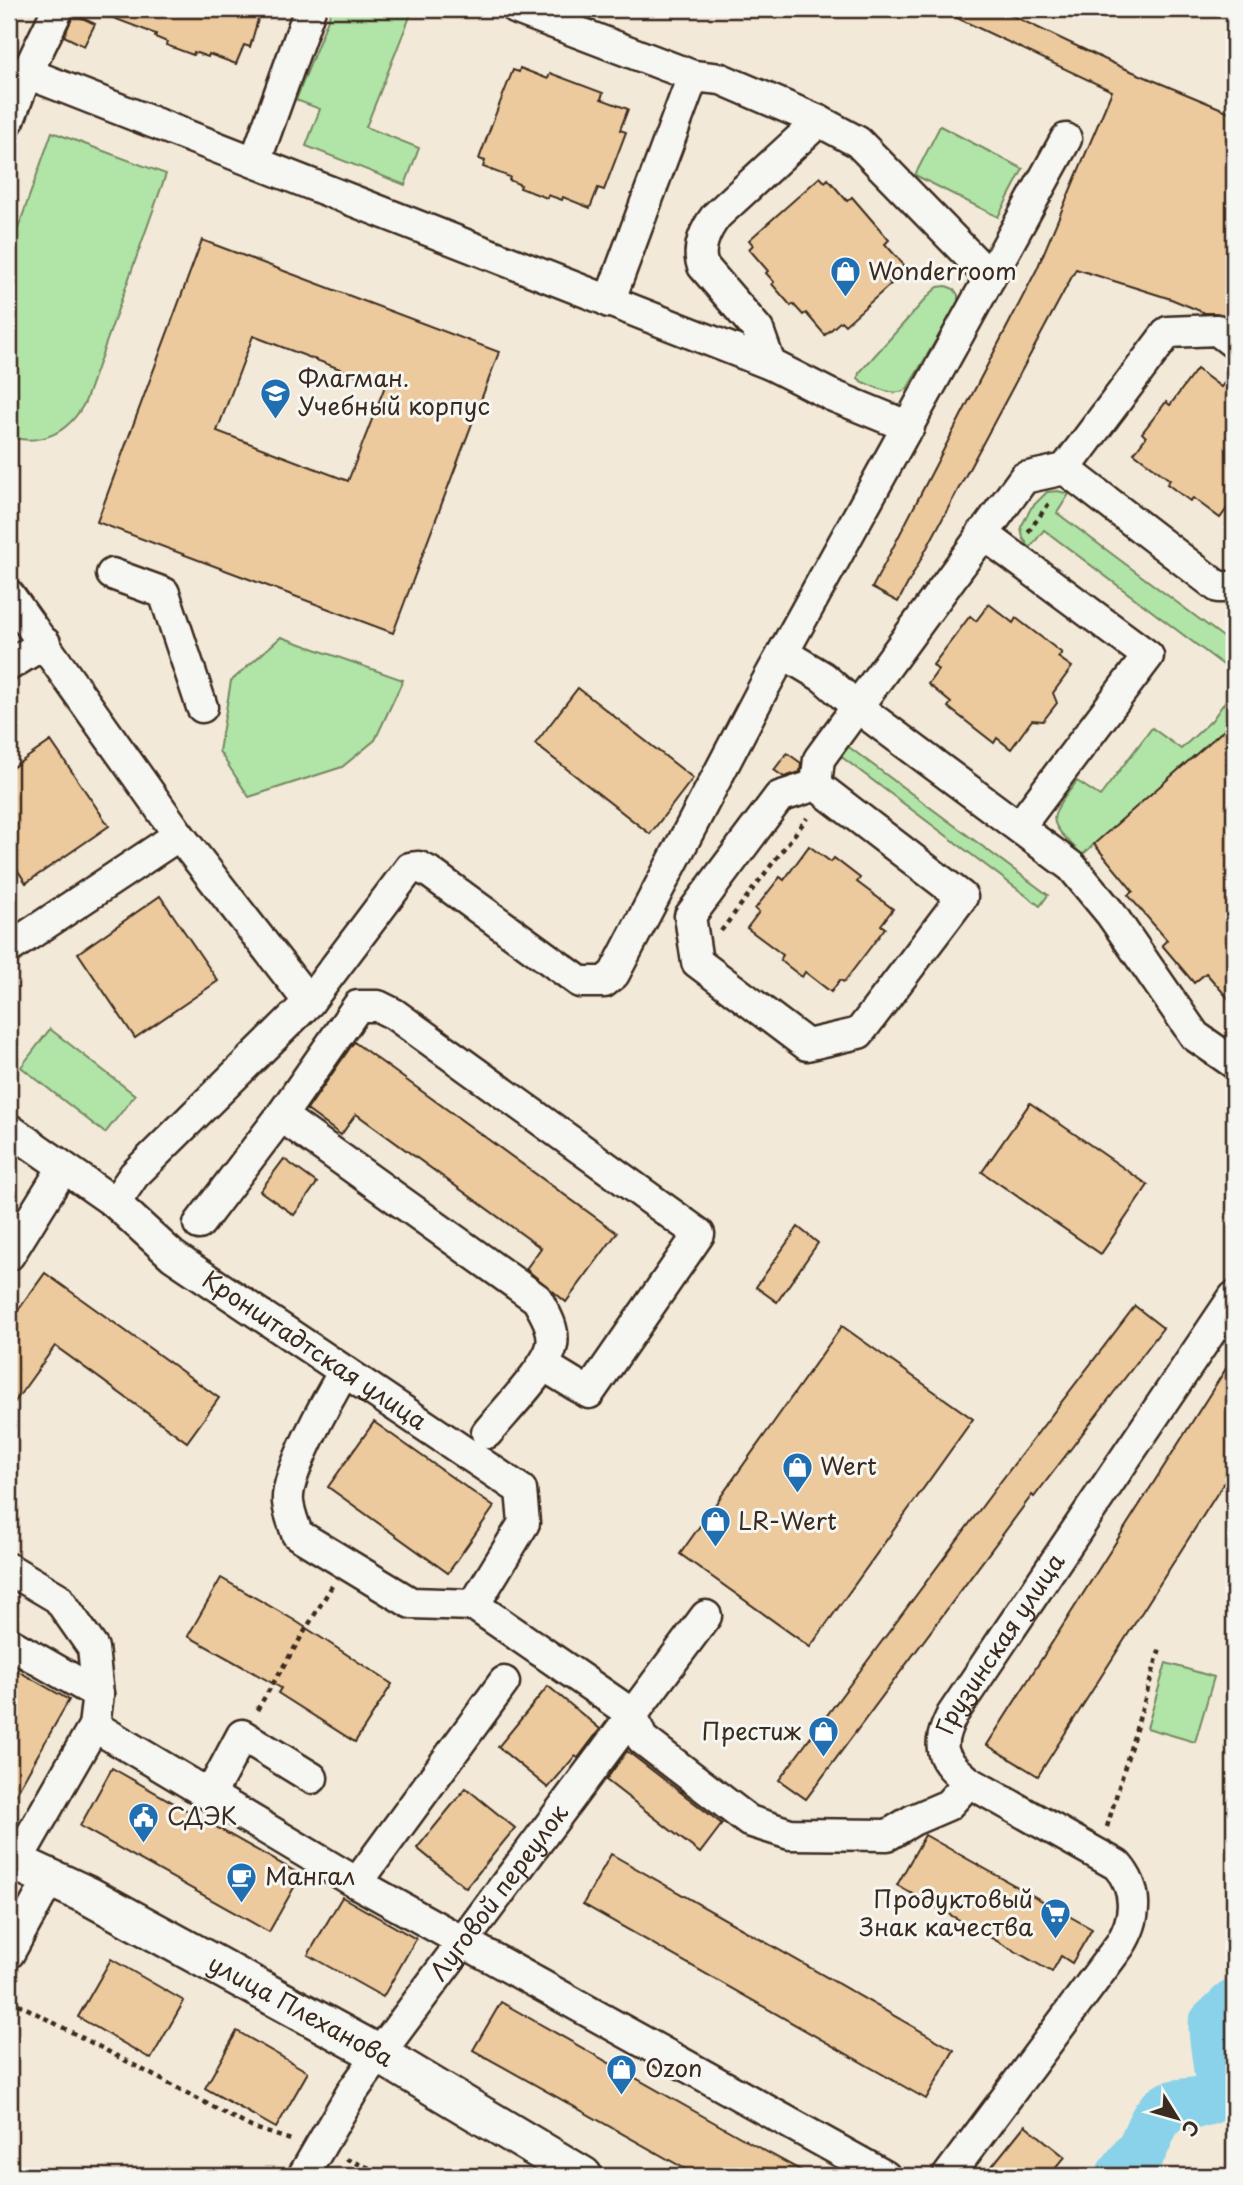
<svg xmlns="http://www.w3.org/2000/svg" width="1243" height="2185" font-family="'Playpen Sans',sans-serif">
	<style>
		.green { fill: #b0e5a7; stroke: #768862; stroke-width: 2 }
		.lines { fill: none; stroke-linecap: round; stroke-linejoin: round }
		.river { stroke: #89d2ea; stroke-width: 51 }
		.building { fill: #ecca9d; stroke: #3b2a1e; stroke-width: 2; fill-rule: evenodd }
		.minor-casing { stroke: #3b2a1e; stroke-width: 35 }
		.major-casing { stroke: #3b2a1e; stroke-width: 42 }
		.path { stroke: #3b2a1e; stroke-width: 4.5; stroke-dasharray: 5 5; stroke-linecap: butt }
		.minor { stroke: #f6f6f2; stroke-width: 30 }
		.major { stroke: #f6f6f2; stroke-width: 37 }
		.labels { text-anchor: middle; stroke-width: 6; stroke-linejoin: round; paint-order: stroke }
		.poi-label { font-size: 24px; fill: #3b2a1e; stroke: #f6f6f2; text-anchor: start }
		.street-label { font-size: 24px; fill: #3b2a1e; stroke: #f6f6f2 }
	</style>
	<rect width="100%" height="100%" fill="#f3e9d8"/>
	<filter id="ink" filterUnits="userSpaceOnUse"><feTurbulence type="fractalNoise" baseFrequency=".0143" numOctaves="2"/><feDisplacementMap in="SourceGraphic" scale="14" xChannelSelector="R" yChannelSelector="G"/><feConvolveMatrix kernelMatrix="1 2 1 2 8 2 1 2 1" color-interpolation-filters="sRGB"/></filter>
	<g filter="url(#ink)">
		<g class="green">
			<path d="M332,9H413L366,127L419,148L405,185L306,146L320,109L296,100Z"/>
			<path d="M940,126L1023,169L998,217L915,175Z"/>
			<path d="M52,132L166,174L85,402C69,432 43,446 9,437V254Z"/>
			<path d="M946,286L954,289L958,295V303L907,389C894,398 876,387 862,382L858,378L859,373L931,293L938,287Z"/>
			<path d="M1058,491L1069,494L1057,513L1234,645V673L1044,530L1030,548L1023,538L1021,527L1031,508L1047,492Z"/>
			<path d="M281,637L403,680L375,740L342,767L249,797L219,751L231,681Z"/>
			<path d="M1234,689V721L1082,855C1047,819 1045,822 1077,781L1100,796L1152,728L1181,749L1212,720Z"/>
			<path d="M842,742L1048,895L1040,906L835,752Z"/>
			<path d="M50,1029L135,1095L105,1133L21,1067Z"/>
			<path d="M1166,1663L1214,1677L1195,1742L1147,1728Z"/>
		</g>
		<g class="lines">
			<path class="river" d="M1121,2176C1128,2168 1135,2159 1141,2150C1149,2137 1152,2118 1166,2109C1181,2099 1212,2109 1219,2088C1223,2080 1213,2040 1214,2024L1234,2005"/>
		</g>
		<g class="building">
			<path d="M96,9H261L250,47L244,45L236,64L209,54L208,57L194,52L193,55L166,45L167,42L155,37L156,34L95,11Z"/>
			<path d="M938,9H998L1119,66L1234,114V321L1227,316L1216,313H1205L1171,299L1076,269L898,602L872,588L1037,269L1112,91Z"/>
			<path d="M74,14L95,24L84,46L64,36Z"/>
			<path d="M520,68L548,79L550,73L603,93L601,99L628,109L620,130L626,132L604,190L598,188L590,208L563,197L562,200L548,195L547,198L520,188L521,185L509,180L510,177L483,167L485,161L479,159L494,118L513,70L519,72Z"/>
			<path d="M820,177L825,182L828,179L847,201L852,197L889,240L885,244L904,265L887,280L891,284L845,325L841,321L825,335L806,313L803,315L793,304L791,306L772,284L774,282L766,273L768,271L749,249L753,245L749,240Z"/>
			<path d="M202,240L499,352L393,633L97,522ZM253,336L385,386L348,481L217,431Z"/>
			<path d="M1197,369L1221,387L1234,370V499L1220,518L1193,498L1190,501L1167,484L1170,480L1134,453L1146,437L1142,433L1166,402L1170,405Z"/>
			<path d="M989,604L1013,623L1016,618L1062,653L1058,657L1072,667L1053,693L1057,703L1043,721L1032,720L1011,749L997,738L994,743L948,707L951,703L928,684L938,670L933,665L970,616L976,621Z"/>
			<path d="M578,688L693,778L650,834L535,744Z"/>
			<path d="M1234,721V1005L1206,973L1194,983L1162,945L1167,940L1128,895L1133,891L1094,844Z"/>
			<path d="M51,741L109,826L26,883L9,857V770Z"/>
			<path d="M787,753L801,763L800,772L784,777L774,770Z"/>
			<path d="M809,846L831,862L834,858L860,878L857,882L893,909L881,925L885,928L844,982L840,980L831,992L805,972L802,977L780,960L783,955L747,928L759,912L755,909L780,877L784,880Z"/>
			<path d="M160,896L218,981L135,1038L78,953Z"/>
			<path d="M354,1042L617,1233L566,1302L526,1269L541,1248L356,1114L341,1135L307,1110Z"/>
			<path d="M1030,1103L1148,1185L1101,1254L982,1172Z"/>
			<path d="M284,1159L317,1183L294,1215L260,1191Z"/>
			<path d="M798,1227L818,1243L777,1302L756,1287Z"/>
			<path d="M45,1273L219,1398L187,1442L55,1346L9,1410V1323Z"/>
			<path d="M1135,1306L1163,1328L1034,1497L1032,1495L806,1799L779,1780L998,1485Z"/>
			<path d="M842,1326L973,1419L810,1647L680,1554Z"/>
			<path d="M1234,1356V1467L1038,1776L987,1745Z"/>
			<path d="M374,1422L494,1507L448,1573L328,1487Z"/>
			<path d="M221,1578L294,1620L392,1684L355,1742L278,1693L281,1688L188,1636Z"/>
			<path d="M9,1666L69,1700L9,1806Z"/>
			<path d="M548,1686L600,1729L578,1758L575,1756L548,1788L498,1747Z"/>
			<path d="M627,1751L722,1824L700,1853L606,1780Z"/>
			<path d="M112,1768L301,1875L269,1932L80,1826Z"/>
			<path d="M466,1788L515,1828L466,1888L417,1848Z"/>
			<path d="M925,1835L1092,1929L1072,1963L1061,1956L1052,1972L897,1885Z"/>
			<path d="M611,1854L954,2050L926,2099L583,1904Z"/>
			<path d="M342,1897L416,1939L383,1997L308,1955Z"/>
			<path d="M111,1959L184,2001L151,2059L78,2017Z"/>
			<path d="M501,2002L756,2146L811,2176H698L473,2050Z"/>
			<path d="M237,2031L308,2072L276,2128L205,2088Z"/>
			<path d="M1025,2125L1065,2157L1049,2176H984Z"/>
		</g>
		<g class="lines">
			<defs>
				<g id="minor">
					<path d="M517,9L693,76L721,79L819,121L858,142L990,277"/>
					<path d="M27,73L58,9"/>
					<path d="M9,120L27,73L770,364L831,395L909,427"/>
					<path d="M255,162L310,9"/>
					<path d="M609,302L693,76"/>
					<path d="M770,364L758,330L703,266C696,249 706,229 716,216L819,121"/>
					<path d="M1065,469L1218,587H1234"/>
					<path d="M982,533L1148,656L1019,827"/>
					<path d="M112,574L164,593L202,707"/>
					<path d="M9,595L179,835L309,1002L134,1175L115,1203"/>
					<path d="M783,653L823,677L857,707L1072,867L1111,914L1195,1036L1234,1063"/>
					<path d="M9,665L45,643"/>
					<path d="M816,785L779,797L690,916L697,962L807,1045L859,1033L962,897L816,785L819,759L1024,478L1065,469L1168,332L1217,330L1234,343"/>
					<path d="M9,948L179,835"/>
					<path d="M309,1002L410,868L419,867L429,872L580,982H604L614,974L763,689L1066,139"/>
					<path d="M281,1116L537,1299C544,1312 555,1328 552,1345C548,1368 503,1413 487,1433"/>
					<path id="s1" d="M9,1129L115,1203L173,1256L521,1490L524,1523L474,1605"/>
					<path d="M199,1224L281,1116L358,1006H378L394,1014L699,1234L589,1393L543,1365"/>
					<path d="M9,1255L63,1168"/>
					<path d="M344,1372C329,1397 285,1475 288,1502C289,1513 294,1524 297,1534L411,1603L474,1605L632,1714L642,1739L749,1821L790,1834L888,1835L913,1820L948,1805L969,1782"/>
					<path d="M9,1569L58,1598L93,1648L98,1694L94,1726L16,1862"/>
					<path d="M9,1643L98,1694"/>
					<path d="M94,1726L357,1883L885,2176"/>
					<path d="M210,1795L242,1735L312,1778"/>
					<path d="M357,1883L504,1682"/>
					<path d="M9,1953L50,1878"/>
					<path id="s2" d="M303,2176L352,2092L379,2054L706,1616"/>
					<path id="s3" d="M948,2176L1120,1945C1137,1918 1139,1890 1117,1865L969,1782C941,1759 935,1749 952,1715L1234,1297"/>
				</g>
				<g id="major">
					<path id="s4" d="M9,1859L89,1896L379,2054L583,2176"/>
				</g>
			</defs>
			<use href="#minor" class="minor-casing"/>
			<use href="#major" class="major-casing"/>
			<g class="path">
				<path d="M1028,532L1050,502"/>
				<path d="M721,931L807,818"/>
				<path d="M257,1710L332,1586"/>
				<path d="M1107,1827L1160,1648"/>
				<path d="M9,1999L251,2127L291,2140"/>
				<path d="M346,2159L391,2176"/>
			</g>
			<use href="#minor" class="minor"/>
			<use href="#major" class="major"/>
		</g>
	</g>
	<defs>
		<symbol id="shop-pin" viewBox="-11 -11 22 30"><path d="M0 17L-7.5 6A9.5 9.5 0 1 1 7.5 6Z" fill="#1f6fb2" stroke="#f6f6f2"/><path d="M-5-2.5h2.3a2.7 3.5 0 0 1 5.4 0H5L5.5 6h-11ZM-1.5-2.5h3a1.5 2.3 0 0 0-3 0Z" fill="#fff"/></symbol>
		<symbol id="school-pin" viewBox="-11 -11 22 30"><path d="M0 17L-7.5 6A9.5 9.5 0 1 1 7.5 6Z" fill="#1f6fb2" stroke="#f6f6f2"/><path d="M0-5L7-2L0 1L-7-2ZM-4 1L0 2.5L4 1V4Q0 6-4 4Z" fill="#fff"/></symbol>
		<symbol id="civic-pin" viewBox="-11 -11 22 30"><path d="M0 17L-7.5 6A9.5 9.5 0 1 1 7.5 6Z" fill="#1f6fb2" stroke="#f6f6f2"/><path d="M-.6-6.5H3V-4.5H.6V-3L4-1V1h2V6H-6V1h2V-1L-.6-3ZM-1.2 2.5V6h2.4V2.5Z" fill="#fff"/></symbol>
		<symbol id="cafe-pin" viewBox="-11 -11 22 30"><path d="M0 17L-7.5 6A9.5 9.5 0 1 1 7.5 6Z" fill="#1f6fb2" stroke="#f6f6f2"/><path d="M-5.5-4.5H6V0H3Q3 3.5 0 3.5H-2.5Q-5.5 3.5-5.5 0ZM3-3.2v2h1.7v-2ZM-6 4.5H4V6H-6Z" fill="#fff"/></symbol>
		<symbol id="supermarket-pin" viewBox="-11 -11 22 30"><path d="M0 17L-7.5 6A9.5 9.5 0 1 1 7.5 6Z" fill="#1f6fb2" stroke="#f6f6f2"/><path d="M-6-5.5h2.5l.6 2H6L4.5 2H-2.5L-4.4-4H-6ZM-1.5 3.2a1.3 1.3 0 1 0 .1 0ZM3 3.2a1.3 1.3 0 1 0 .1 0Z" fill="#fff"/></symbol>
	</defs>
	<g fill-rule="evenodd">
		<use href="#shop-pin" x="828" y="254" width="35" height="47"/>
		<use href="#school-pin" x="258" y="376" width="35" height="47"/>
		<use href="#shop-pin" x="780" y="1450" width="35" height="47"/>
		<use href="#shop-pin" x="698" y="1504" width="35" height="47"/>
		<use href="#shop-pin" x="806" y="1714" width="35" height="47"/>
		<use href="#civic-pin" x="126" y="1800" width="35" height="47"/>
		<use href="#cafe-pin" x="224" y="1860" width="35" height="47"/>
		<use href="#supermarket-pin" x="1038" y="1896" width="35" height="47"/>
		<use href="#shop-pin" x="604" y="2052" width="35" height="47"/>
	</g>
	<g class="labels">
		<g class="poi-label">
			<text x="868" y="280">Wonderroom</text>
			<text x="298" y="387">Флагман.<tspan x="298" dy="28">Учебный корпус</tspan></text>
			<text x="820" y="1475">Wert</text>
			<text x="738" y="1530">LR-Wert</text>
			<text x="801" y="1740" text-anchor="end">Престиж</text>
			<text x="167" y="1825">СДЭК</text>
			<text x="265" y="1885">Мангал</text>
			<text x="1033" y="1908" text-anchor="end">Продуктовый<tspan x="1033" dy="28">Знак качества</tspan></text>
			<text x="645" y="2077">Ozon</text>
		</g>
		<g class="street-label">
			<text dy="8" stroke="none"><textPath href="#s1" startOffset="378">Кронштадтская улица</textPath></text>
			<text dy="8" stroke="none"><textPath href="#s3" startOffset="709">Грузинская улица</textPath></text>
			<text dy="8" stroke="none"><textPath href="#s2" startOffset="345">Луговой переулок</textPath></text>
			<text dy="8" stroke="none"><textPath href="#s4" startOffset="329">улица Плеханова</textPath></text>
		</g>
	</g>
	<rect width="1243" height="2185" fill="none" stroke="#f6f6f2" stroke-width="35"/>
	<rect x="18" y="18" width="1208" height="2150" fill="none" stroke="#3b2a1e" stroke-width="2.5" filter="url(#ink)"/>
	<g transform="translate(1177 2118) rotate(127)" stroke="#f6f6f2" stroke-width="5" paint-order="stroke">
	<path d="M0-5L12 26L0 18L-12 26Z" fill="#3b2a1e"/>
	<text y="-10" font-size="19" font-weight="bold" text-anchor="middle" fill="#3b2a1e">С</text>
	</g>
</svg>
